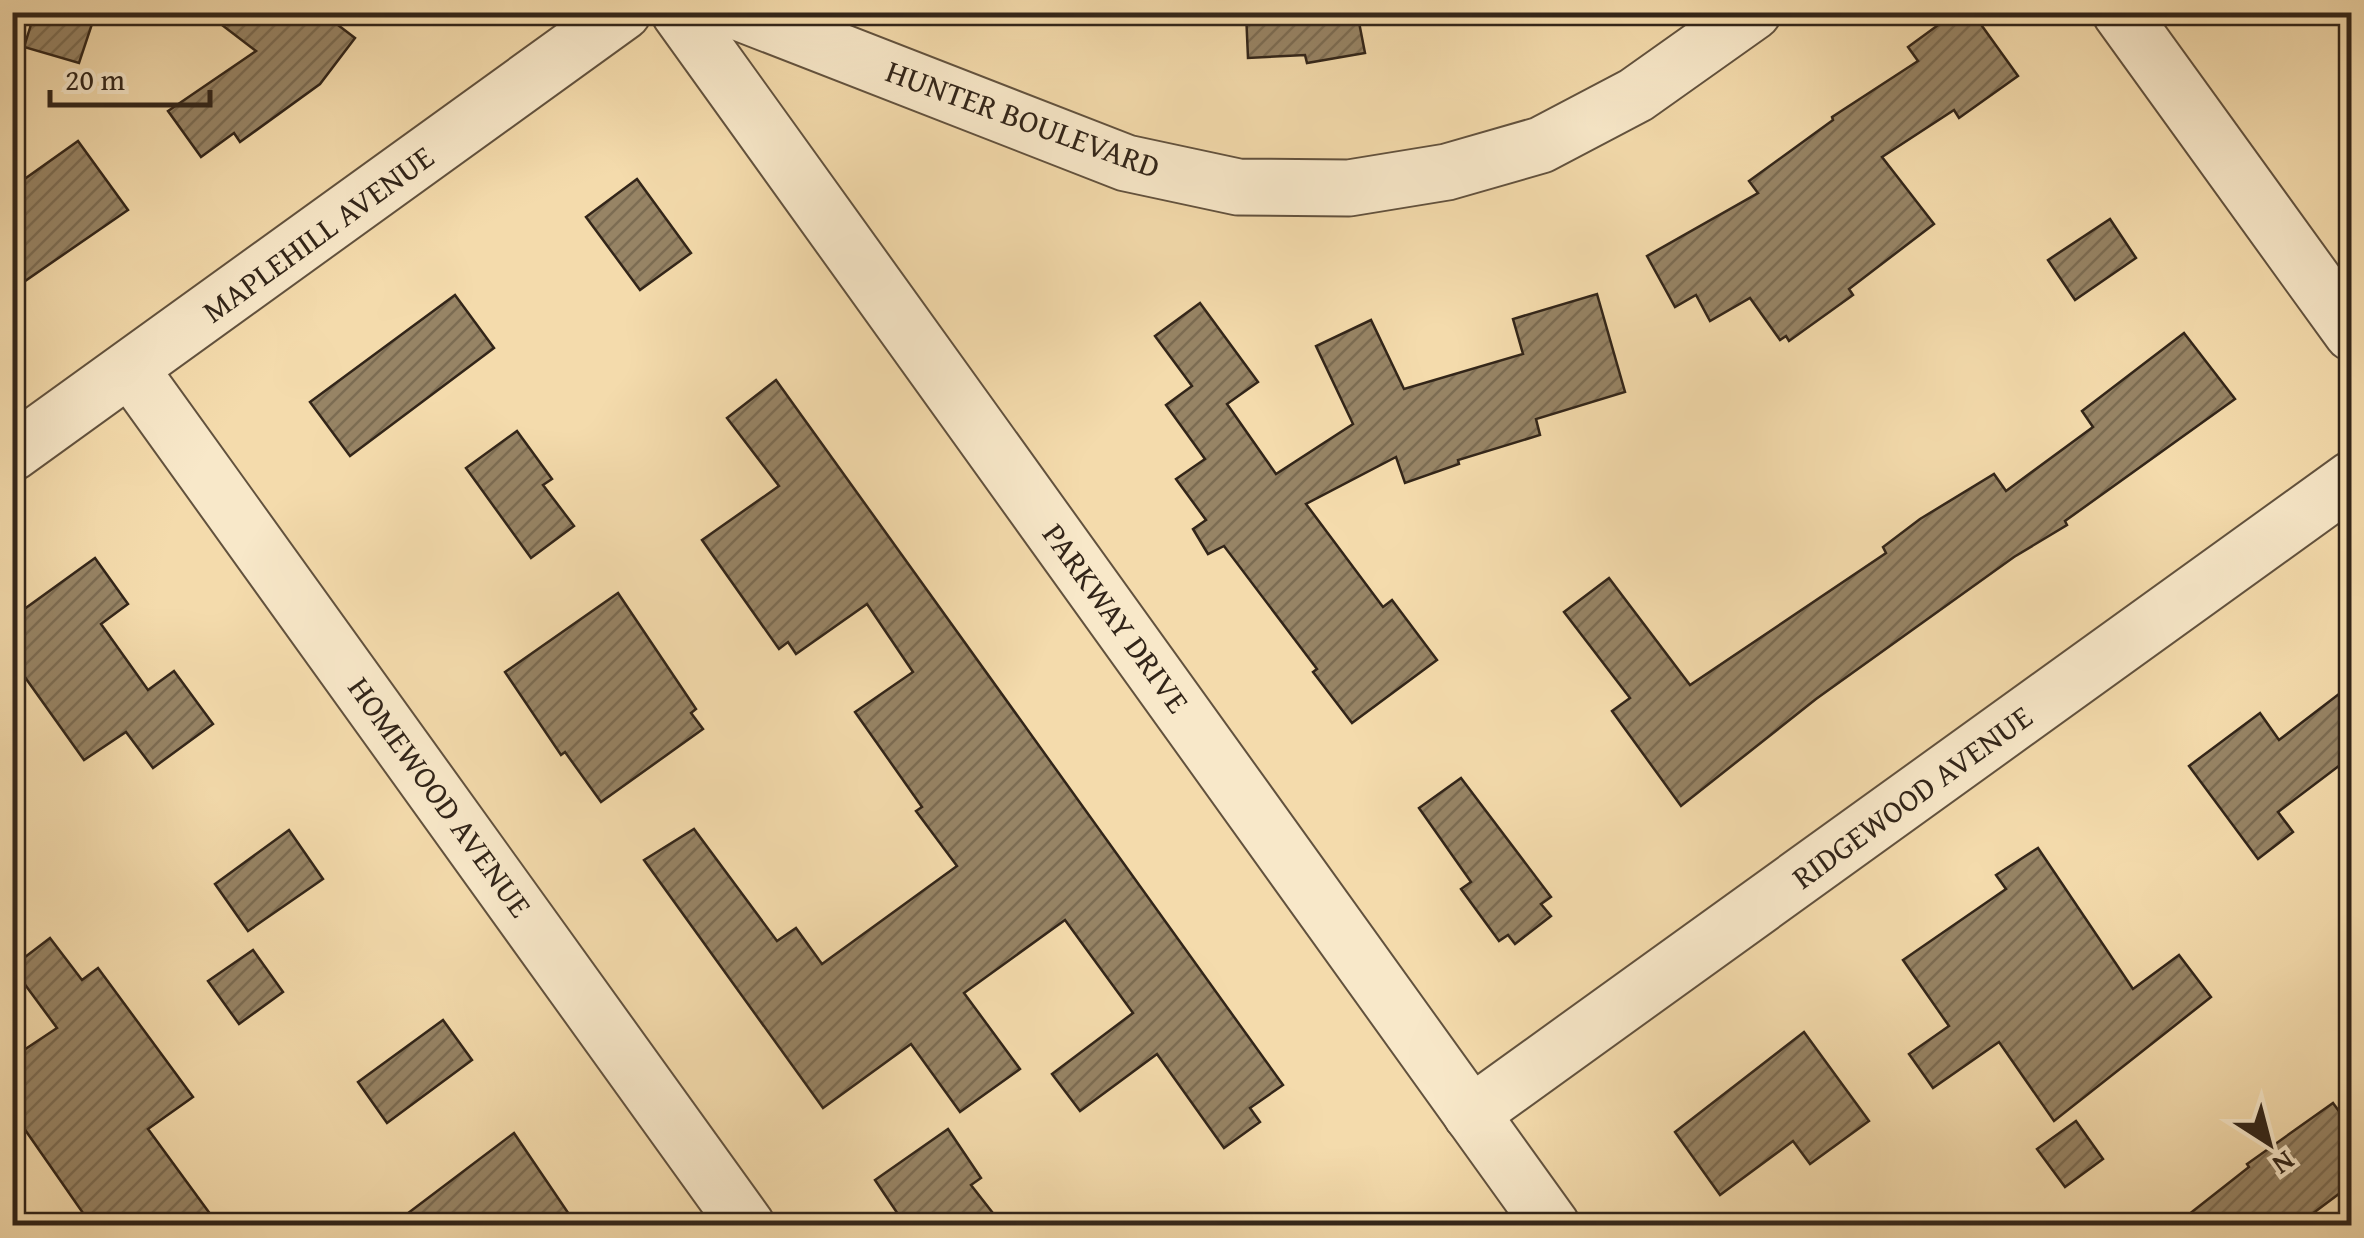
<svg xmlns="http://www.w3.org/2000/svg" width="2364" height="1238" font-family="'Gentium Book Plus',serif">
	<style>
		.building { fill: url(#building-hatch); stroke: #322519; stroke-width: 2.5 }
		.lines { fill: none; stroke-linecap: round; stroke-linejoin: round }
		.minor-casing { stroke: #62523e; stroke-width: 59 }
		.minor { stroke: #f8e8c9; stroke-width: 55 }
		.labels { text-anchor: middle; stroke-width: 10; stroke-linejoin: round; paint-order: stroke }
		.street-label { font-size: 32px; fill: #322519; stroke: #f8e8c9 }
	</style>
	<defs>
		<pattern id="building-hatch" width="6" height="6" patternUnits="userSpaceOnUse" patternTransform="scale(2.5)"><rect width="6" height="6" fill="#978465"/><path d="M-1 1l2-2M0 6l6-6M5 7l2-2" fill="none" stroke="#7c6c52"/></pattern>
	</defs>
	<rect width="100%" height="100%" fill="#f4dbac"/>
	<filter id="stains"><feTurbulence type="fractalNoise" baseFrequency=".002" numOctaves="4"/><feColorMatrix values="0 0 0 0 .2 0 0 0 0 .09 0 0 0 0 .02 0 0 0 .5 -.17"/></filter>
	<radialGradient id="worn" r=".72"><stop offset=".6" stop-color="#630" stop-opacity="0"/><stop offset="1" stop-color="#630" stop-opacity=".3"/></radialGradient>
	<g class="building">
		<path d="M35,12H96L79,63L24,47Z"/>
		<path d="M205,12H321L355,38L320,84L240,142L234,133L201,157L168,111L256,51Z"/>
		<path d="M1246,12H1357L1365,53L1307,63L1305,55L1248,58Z"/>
		<path d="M1956,12H1972L2018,76L1959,118L1954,110L1882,157L1934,224L1849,289L1853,295L1789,341L1786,336L1780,340L1750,298L1710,321L1696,295L1675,307L1647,256L1758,193L1749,181L1833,120L1832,117L1918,61L1908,47Z"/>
		<path d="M78,141L128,210L12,290V188Z"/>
		<path d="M637,179L691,253L640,290L586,217Z"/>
		<path d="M2110,219L2136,258L2075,300L2048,260Z"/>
		<path d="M1597,294L1625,392L1536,419L1540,435L1458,460L1459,464L1405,483L1396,457L1306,504L1383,607L1392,600L1437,660L1352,723L1313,672L1317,669L1224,546L1208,554L1193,529L1206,520L1176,479L1205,459L1166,405L1192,386L1155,336L1200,303L1258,382L1227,404L1276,474L1353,424L1316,346L1371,320L1404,389L1523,354L1513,319Z"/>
		<path d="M455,295L494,348L350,456L310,402Z"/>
		<path d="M2184,333L2235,399L2065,521L2067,525L2014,557L1816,699L1681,806L1612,711L1630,698L1564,612L1609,578L1690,685L1886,553L1883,547L1920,519L1994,474L2006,491L2093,427L2082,411Z"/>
		<path d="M776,380L1283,1085L1250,1108L1260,1122L1224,1148L1157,1054L1080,1111L1052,1074L1133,1013L1065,920L964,993L1020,1069L960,1112L911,1044L823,1108L644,860L694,829L777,941L796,928L822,964L957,866L916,811L922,807L855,712L913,672L867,604L796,654L788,642L779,649L702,540L779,486L727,418Z"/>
		<path d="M517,431L552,479L543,485L574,526L531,558L466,468Z"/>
		<path d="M95,558L128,604L101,624L148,690L174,671L213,724L153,768L126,732L84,760L12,659V618Z"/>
		<path d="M618,593L696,709L691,713L703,729L601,802L565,752L561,755L505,672Z"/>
		<path d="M2352,684V756L2278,812L2293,832L2258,859L2189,766L2260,713L2279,740Z"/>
		<path d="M1461,778L1551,897L1541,904L1551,916L1515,944L1508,935L1499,941L1461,889L1471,882L1419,808Z"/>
		<path d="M289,830L323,879L248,931L215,884Z"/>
		<path d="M2038,848L2133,989L2179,955L2211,997L2054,1121L1999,1042L1933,1088L1909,1054L1949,1026L1903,960L2006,889L1996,875Z"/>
		<path d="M50,938L82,980L98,968L193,1097L148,1129L219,1226H92L12,1111V1058L57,1028L12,967Z"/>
		<path d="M253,950L283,992L239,1024L208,981Z"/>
		<path d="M443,1020L472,1060L387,1123L358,1082Z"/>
		<path d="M1804,1032L1869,1121L1810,1164L1793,1141L1720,1195L1675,1132Z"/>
		<path d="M2333,1103L2352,1129V1184L2296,1226H2174L2249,1167L2247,1164Z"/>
		<path d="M2076,1121L2103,1159L2065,1187L2037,1149Z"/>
		<path d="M948,1129L981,1178L971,1185L1003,1226H906L875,1180Z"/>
		<path d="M514,1133L577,1226H391Z"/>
	</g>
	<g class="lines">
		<defs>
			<g id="minor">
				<path d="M679,12L1552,1226"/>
				<path d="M738,12L1126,163L1238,187L1349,188L1447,172L1541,145L1636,95L1753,12"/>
				<path d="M2120,12L2352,333"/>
				<path d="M131,370L747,1226"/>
				<path d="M12,453L623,12"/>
				<path d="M1471,1114L2352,479"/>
			</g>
		</defs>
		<use href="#minor" class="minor-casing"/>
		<use href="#minor" class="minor"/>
	</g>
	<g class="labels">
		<g class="street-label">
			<text transform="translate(1023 119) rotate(20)" y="11">HUNTER BOULEVARD</text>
			<text transform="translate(318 234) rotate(-36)" y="11">MAPLEHILL AVENUE</text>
			<text transform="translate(1116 618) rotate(54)" y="11">PARKWAY DRIVE</text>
			<text transform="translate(440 797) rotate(54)" y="11">HOMEWOOD AVENUE</text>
			<text transform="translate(1912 797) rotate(-36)" y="11">RIDGEWOOD AVENUE</text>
		</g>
	</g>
	<rect width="2364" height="1238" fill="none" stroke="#f4dbac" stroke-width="50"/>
	<rect x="15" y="15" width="2334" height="1208" fill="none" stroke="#322519" stroke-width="5"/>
	<rect x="25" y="25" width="2314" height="1188" fill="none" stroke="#322519" stroke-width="2.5"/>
	<g transform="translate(2269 1143) rotate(144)" stroke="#f8e8c9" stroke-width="8" paint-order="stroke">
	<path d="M0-8L18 38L0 25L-18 38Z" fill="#322519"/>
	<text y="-15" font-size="28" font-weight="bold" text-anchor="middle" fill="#322519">N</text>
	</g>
	<path d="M50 90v15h160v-15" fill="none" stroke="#322519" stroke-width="5"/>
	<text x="65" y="90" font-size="30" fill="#322519" stroke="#f8e8c9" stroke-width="8" paint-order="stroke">20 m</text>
	<rect width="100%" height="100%" filter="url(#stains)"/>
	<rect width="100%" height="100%" fill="url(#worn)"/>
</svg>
